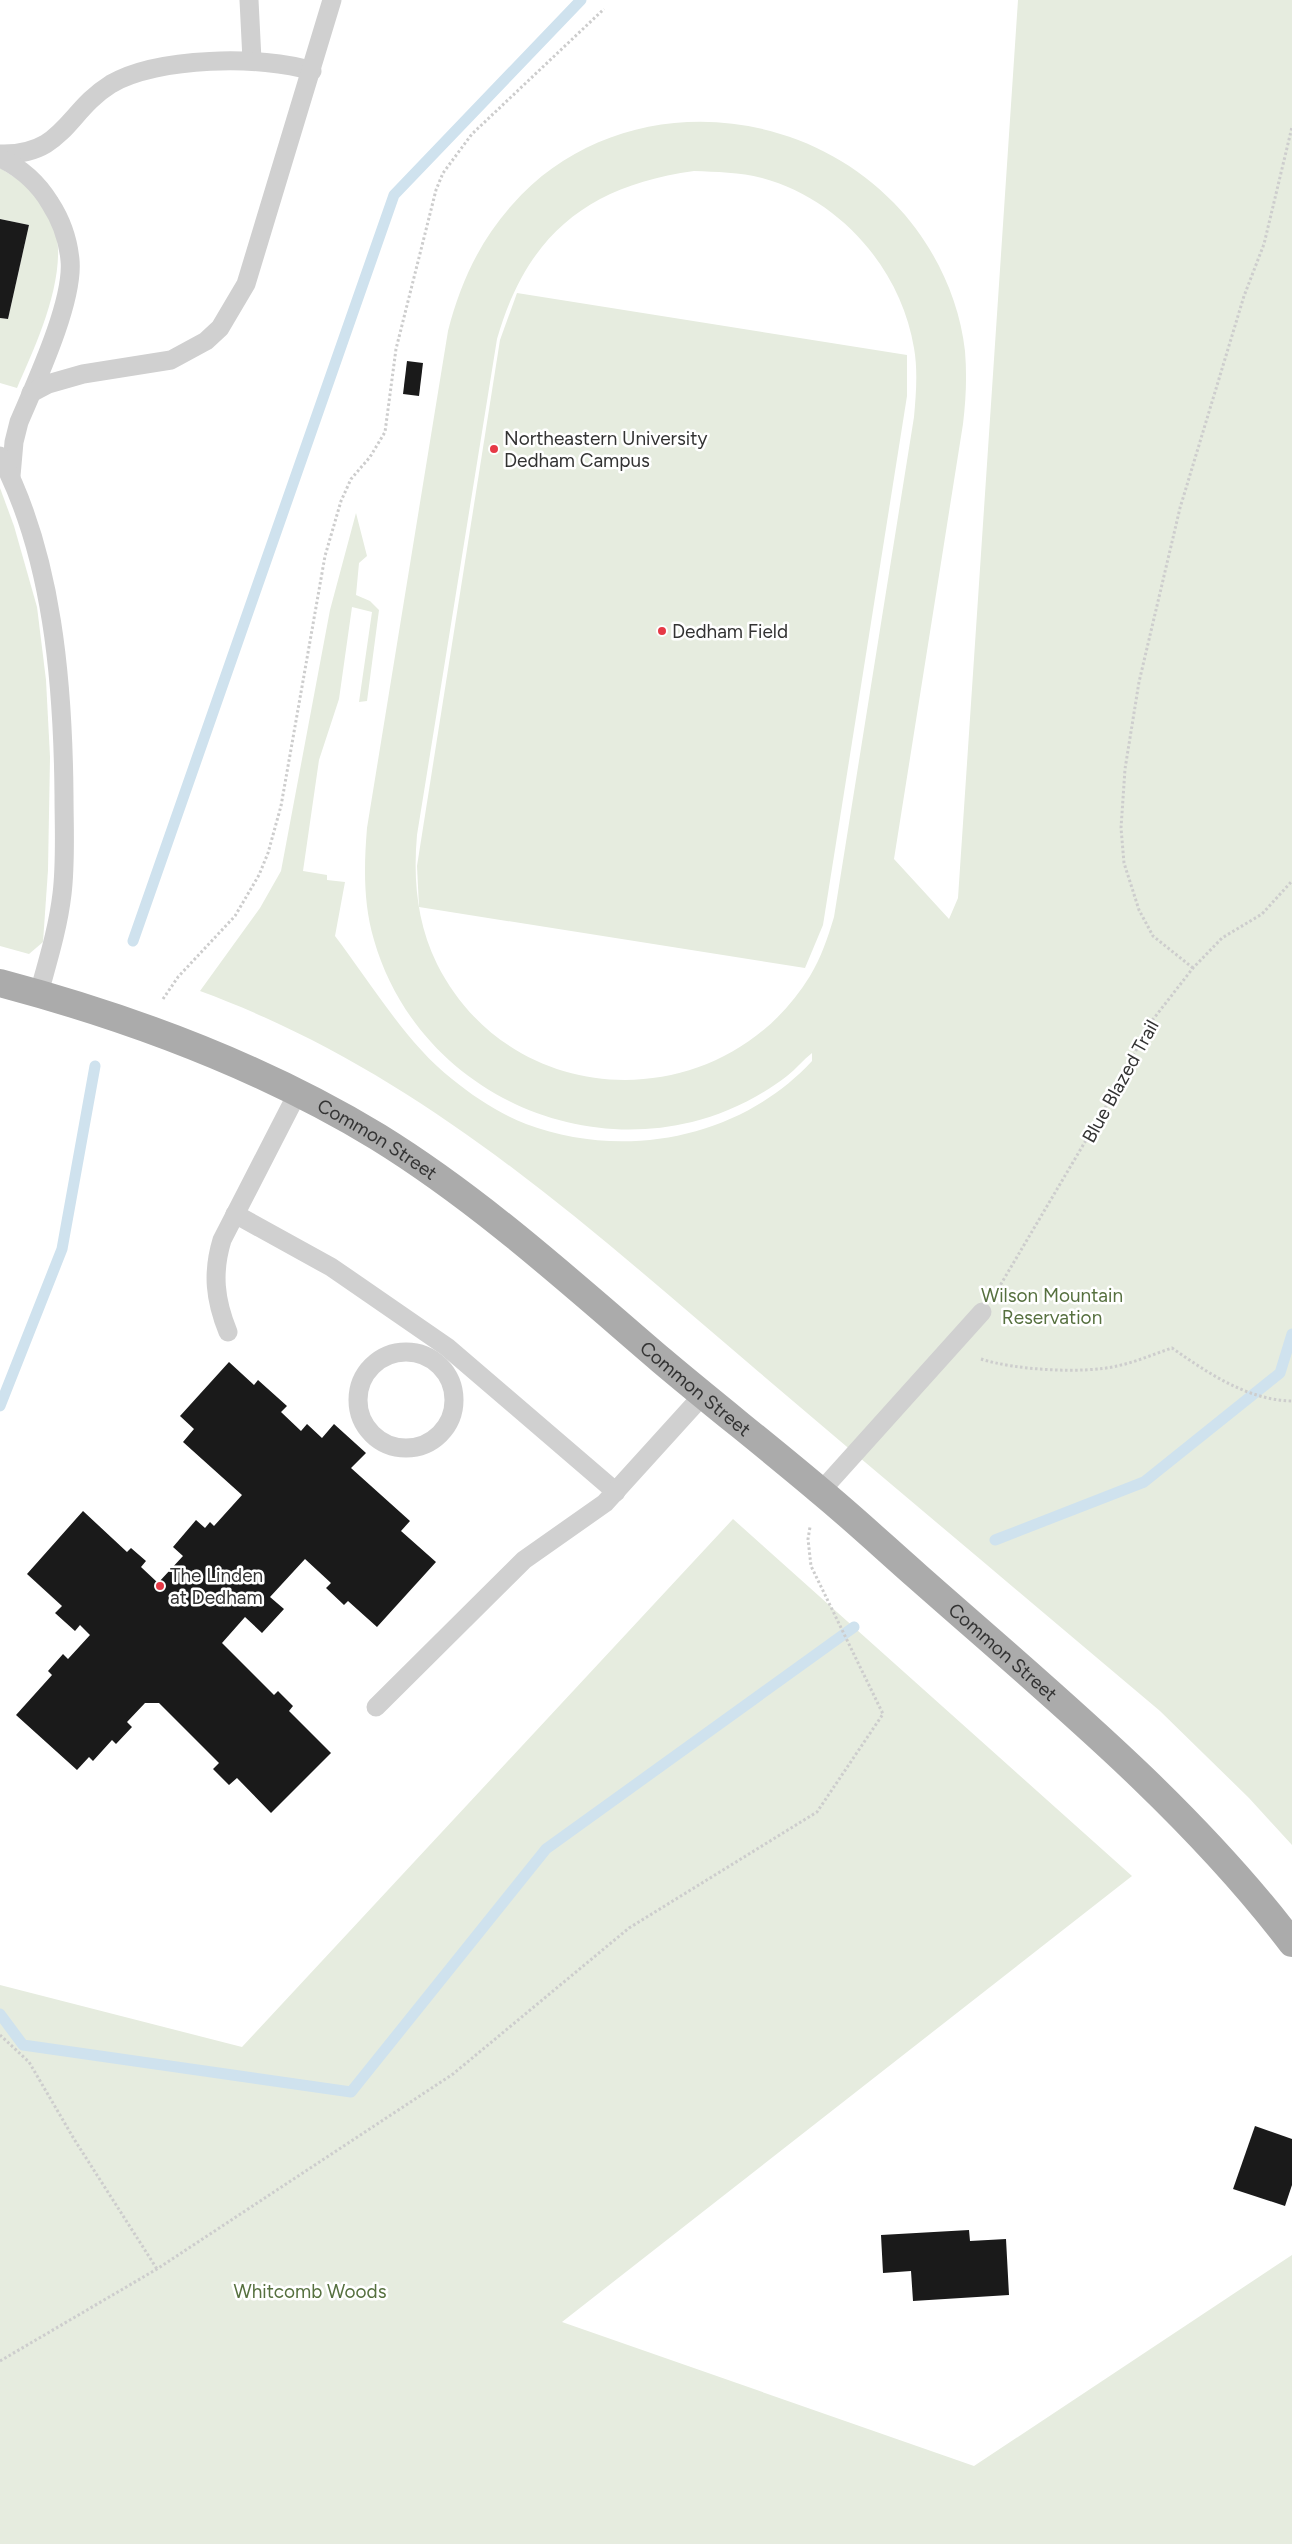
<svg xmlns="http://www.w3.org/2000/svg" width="1292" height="2544" font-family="Figtree,sans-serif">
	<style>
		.green { fill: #e6ecdf; fill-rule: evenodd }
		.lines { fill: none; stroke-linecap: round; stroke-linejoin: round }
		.stream { stroke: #cfe2ee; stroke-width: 11 }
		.building { fill: #1a1a1a }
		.path { stroke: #cdcdcd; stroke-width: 3; stroke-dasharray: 2.5 2.5; stroke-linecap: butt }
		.lane { stroke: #d0d0d0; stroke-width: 19 }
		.primary { stroke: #ababab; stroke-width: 28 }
		.poi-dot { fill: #e63946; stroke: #fff; stroke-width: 2 }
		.labels { text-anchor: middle; stroke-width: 5; stroke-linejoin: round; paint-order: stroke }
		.poi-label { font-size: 19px; fill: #333; stroke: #fff; text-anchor: start }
		.street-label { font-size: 19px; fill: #333; stroke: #fff }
		.park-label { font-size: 19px; fill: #56703f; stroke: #fff }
	</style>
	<rect width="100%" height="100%" fill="#fff"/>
	<g class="green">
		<path d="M1018,0H1292V1845L1249,1798L1160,1711C1024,1596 888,1482 753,1367C579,1219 418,1071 200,991L260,908L281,871L330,610L356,513L367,556L359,563L356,595L370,601L379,610L367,701L359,702L372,612L352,607L339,699L319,760L303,871L327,875V880L345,882L335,936C370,982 407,1044 452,1079C474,1097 500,1114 526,1124C624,1161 741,1138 812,1061V1053C803,1060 796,1069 787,1076C760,1097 725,1114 692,1122C556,1155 413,1076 374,940C363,903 364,865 367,828L448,331C460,284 479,242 512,205C611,92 792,97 894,203C932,242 959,296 965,351C967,376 966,399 963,424L894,859L949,919L958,898ZM694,171C716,172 740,172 762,178C840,199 901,269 914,348C918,371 916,394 914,417L834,917C828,937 821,958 810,976C723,1118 513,1115 437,964C417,923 413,880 417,835L497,339C527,235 587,186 694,171Z"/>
		<path d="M0,168C10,175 22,181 32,189C88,237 40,335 17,388L0,383V318L8,319L29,225L0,219Z"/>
		<path d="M517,293L907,355V396L823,925L805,968L419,907L417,866L500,340Z"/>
		<path d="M0,488L14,526L37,607L46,680L50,757L48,870L43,942L29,954L0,946Z"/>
		<path d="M733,1519L1132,1876L562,2322L974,2466L1292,2255V2544H0V1985L242,2047Z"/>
	</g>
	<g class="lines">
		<g class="stream">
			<path d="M133,941L394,195L581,0"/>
			<path d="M0,1406L62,1249L95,1066"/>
			<path d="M995,1540L1144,1482L1280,1373L1292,1334"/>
			<path d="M0,2014L23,2045L351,2092L546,1849L854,1627"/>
		</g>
	</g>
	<g class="building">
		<path d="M0,219L29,225L8,319L0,318Z"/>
		<path d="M407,361L423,363L419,396L403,394Z"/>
		<path d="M229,1362L254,1385L258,1380L287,1406L281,1412L301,1431L307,1424L322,1438L334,1424L366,1453L351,1468L410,1521L401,1531L436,1562L377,1627L348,1601L344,1605L326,1588L331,1583L305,1559L270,1597L284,1609L262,1633L245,1617L222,1643L274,1695L278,1691L293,1706L289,1711L331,1753L271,1813L237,1778L229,1785L213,1769L219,1763L159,1703H145L127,1722L132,1727L116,1744L112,1740L93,1761L89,1757L77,1770L16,1715L52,1675L48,1671L63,1654L68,1659L90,1635L80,1625L75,1631L55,1613L62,1606L27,1574L83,1511L127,1552L131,1548L146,1561L141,1567L158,1583L183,1556L173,1547L196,1520L205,1528L210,1522L214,1526L242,1495L183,1442L194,1429L180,1416Z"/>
		<path d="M1255,2126L1292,2139V2185L1285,2206L1233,2189Z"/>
		<path d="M969,2230L970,2241L1006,2239L1009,2295L913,2301L911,2271L883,2273L881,2235Z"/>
	</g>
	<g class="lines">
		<g class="path">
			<path d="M1193,968L1153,936L1139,910L1124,863L1121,828L1125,769L1139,682L1180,508L1244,296L1264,244L1292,127"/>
			<path d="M163,999L178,977L235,916L259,875L268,853L281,806L325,556L341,501L351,479L370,457L385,432L396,349L436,190L443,173L472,134L604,9"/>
			<path d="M998,1289L1108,1103L1151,1022L1193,968L1222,938L1262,914L1292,881"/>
			<path d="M981,1359C1014,1370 1084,1374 1117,1366C1136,1362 1154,1354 1172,1348C1208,1373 1247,1400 1292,1401"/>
			<path d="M0,2035L29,2062L74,2139L157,2269"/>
			<path d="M0,2361L157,2269L453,2074L629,1928L817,1812L883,1714L811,1566L808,1539L810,1527"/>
		</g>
		<g class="lane">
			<path d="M249,0L252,60"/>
			<path d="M0,154C64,156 66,112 111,84C157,57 262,55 312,71"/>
			<path d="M0,158C21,168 38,183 50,203C61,220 68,239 70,260C74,301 36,382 19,422L14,442L11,476"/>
			<path d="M31,393L48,384L83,374L171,360L206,341L220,328L246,284L332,0"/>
			<path d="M0,456C53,556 63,684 64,795C64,828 66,861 62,894C58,928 48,960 39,993"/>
			<path d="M235,1214L331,1267L447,1347L616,1492"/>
			<path d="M228,1332C215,1300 212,1273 222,1240L298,1092"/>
			<circle cx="406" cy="1400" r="48"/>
			<path d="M821,1491L982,1312"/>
			<path d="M376,1707L524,1560L605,1503L703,1395"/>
		</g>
		<path class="primary" id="s1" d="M0,983C132,1018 261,1066 378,1137C480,1200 570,1282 661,1360C713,1404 767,1446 819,1490C853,1518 885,1548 918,1577C1047,1691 1187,1805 1292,1943"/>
	</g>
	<g class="poi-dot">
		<circle cx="494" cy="449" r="5"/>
		<circle cx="662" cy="631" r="5"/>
		<circle cx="160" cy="1586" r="5"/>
	</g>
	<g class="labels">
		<g class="poi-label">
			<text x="504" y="445">Northeastern University<tspan x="504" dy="22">Dedham Campus</tspan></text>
			<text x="672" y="638">Dedham Field</text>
			<text x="170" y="1582">The Linden<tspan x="170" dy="22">at Dedham</tspan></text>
		</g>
		<g class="street-label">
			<text transform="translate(1120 1081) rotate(-61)" y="7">Blue Blazed Trail</text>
			<text dy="7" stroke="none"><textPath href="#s1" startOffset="410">Common Street</textPath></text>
			<text dy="7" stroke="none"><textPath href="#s1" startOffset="815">Common Street</textPath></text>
			<text dy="7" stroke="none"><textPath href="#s1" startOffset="1220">Common Street</textPath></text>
		</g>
		<g class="park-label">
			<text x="1052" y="1302">Wilson Mountain<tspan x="1052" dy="22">Reservation</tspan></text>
			<text x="310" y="2298">Whitcomb Woods</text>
		</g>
	</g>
</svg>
